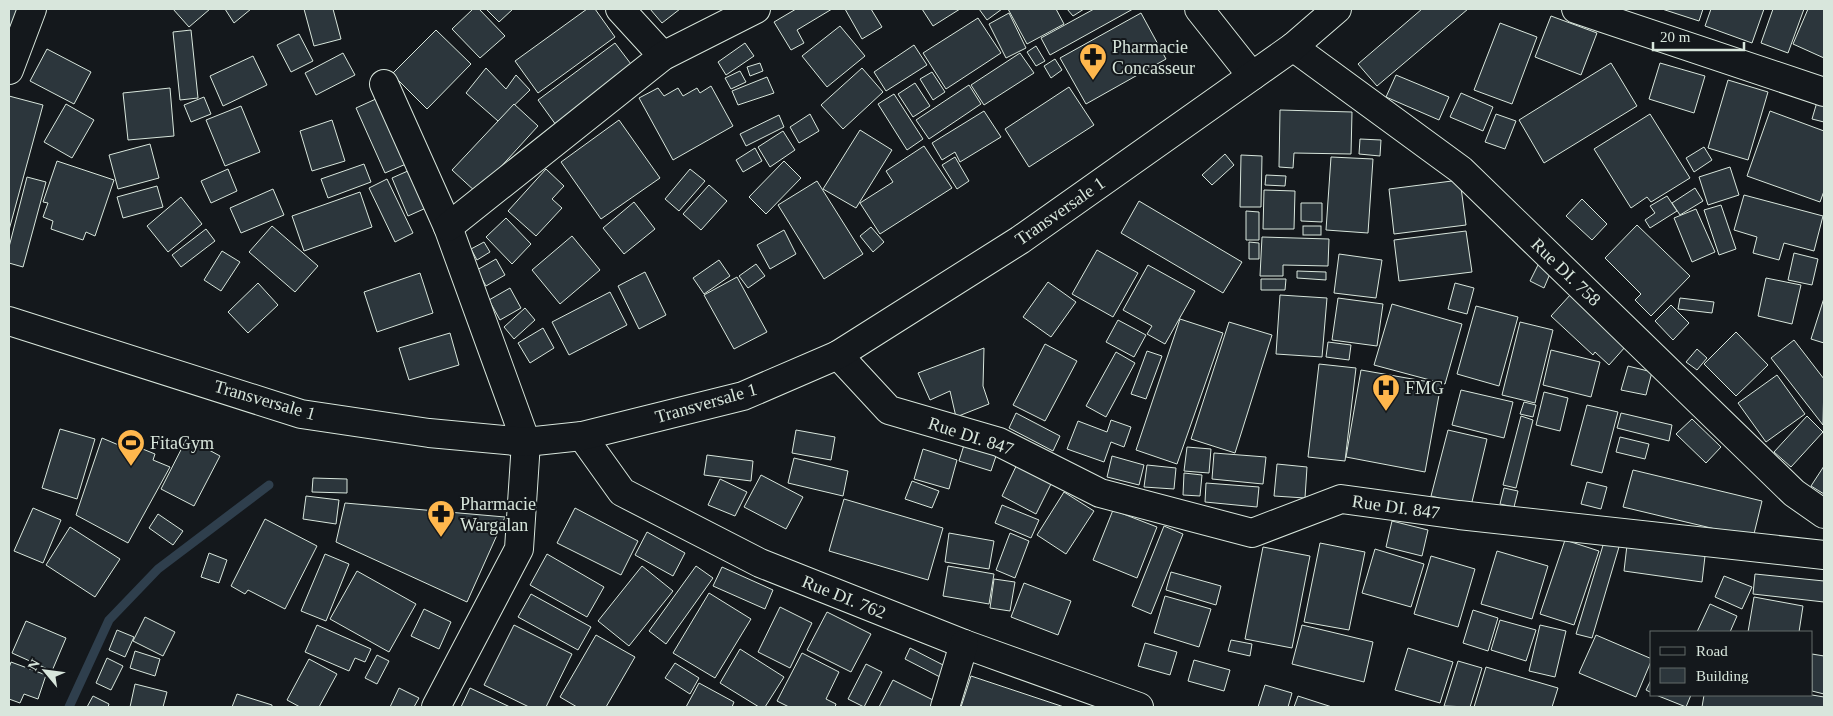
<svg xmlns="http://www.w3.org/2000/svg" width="1833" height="716" font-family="'Times New Roman',serif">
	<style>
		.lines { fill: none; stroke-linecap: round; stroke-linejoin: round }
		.stream { stroke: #2f3f4d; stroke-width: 9 }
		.building { fill: #2c363c; stroke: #d8e6dc }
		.minor-casing { stroke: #d8e6dc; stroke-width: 30 }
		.major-casing { stroke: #d8e6dc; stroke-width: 30 }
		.minor { stroke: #14181c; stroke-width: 28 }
		.major { stroke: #14181c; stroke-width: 28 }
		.labels { text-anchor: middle; stroke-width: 4; stroke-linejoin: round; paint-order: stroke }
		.poi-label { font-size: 18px; fill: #d8e6dc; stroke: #14181c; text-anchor: start }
		.street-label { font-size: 18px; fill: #d8e6dc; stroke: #14181c }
	</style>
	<rect width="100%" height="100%" fill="#14181c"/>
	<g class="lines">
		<path class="stream" d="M69,707L109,620L158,569L269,485"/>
	</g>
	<g class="building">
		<path d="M9,9H24L9,54Z"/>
		<path d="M173,9H210L189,27Z"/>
		<path d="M225,9H251L234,23Z"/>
		<path d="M304,9H333L341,39L314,46Z"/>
		<path d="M473,9H479L505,36L480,58L452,29Z"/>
		<path d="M486,9H513L499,22Z"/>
		<path d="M587,9H595L615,37L538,93L515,61Z"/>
		<path d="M650,9H680L662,23Z"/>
		<path d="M796,9H832L797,30L804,43L791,50L774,22Z"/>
		<path d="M845,9H871L882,27L862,39Z"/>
		<path d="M922,9H960L933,26Z"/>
		<path d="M979,9H1002L987,20Z"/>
		<path d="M1008,9H1056L1064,24L1027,44Z"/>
		<path d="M1067,9H1084L1073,16Z"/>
		<path d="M1094,9H1133L1050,55L1041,38Z"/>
		<path d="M1422,9H1468L1377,86L1358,64Z"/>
		<path d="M1662,9H1703L1699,21Z"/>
		<path d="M1711,9H1764L1752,43L1705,26Z"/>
		<path d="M1773,9H1804L1788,53L1761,43Z"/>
		<path d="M1808,9H1824V58L1793,44Z"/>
		<path d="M1009,13L1026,48L1006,58L989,24Z"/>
		<path d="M1141,13L1166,59L1086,104L1060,58Z"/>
		<path d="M1551,16L1597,33L1581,75L1535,57Z"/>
		<path d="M978,18L1001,53L946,89L923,53Z"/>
		<path d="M1500,23L1537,37L1512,104L1474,90Z"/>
		<path d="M840,26L865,56L827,87L802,56Z"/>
		<path d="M191,30L198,98L180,100L173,32Z"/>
		<path d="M436,30L471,64L427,109L392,74Z"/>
		<path d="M299,34L313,61L291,72L277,45Z"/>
		<path d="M615,43L634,68L556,125L538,100Z"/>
		<path d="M745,43L754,56L726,75L718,62Z"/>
		<path d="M914,45L927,65L886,91L874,72Z"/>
		<path d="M1036,46L1045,61L1036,66L1027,52Z"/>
		<path d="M47,49L91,72L74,104L30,81Z"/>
		<path d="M343,53L355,75L316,95L305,73Z"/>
		<path d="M1020,53L1034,73L984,105L971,85Z"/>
		<path d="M253,56L267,85L223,106L210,76Z"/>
		<path d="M1055,59L1062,70L1051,78L1044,66Z"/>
		<path d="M760,63L763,71L750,76L747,67Z"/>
		<path d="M1611,63L1637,106L1544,163L1519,120Z"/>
		<path d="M1660,63L1705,76L1694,113L1649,99Z"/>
		<path d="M486,68L506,89L516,75L530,90L498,121L466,93Z"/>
		<path d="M862,68L883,92L843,129L821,105Z"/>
		<path d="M740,71L746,82L731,89L725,78Z"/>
		<path d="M932,72L945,92L933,100L920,79Z"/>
		<path d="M1396,75L1449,97L1439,120L1386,97Z"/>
		<path d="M767,77L774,93L738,105L732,91Z"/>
		<path d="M1728,80L1768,92L1748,160L1708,148Z"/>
		<path d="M915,83L930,106L913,117L898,94Z"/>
		<path d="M969,85L981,104L929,139L916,120Z"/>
		<path d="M711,86L733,126L673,160L639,98L658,88L664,96L678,88L683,96L697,88L700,93Z"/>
		<path d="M1069,87L1094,125L1029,167L1005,129Z"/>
		<path d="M170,88L174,136L128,140L123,93Z"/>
		<path d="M1461,93L1493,107L1483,131L1450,117Z"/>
		<path d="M894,94L923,139L907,150L878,104Z"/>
		<path d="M9,96L43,105L9,230Z"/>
		<path d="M204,97L211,114L191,122L184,105Z"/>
		<path d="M378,98L406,164L385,173L356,108Z"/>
		<path d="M1817,102L1824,105V122L1812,119Z"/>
		<path d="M66,104L94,120L72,158L44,142Z"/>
		<path d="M514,104L538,126L477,193L452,170Z"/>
		<path d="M241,106L260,152L225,166L206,120Z"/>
		<path d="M1280,110L1352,112L1351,154L1294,153L1293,168L1279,167Z"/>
		<path d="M984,111L1001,137L960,162L955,152L942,160L932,143Z"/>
		<path d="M1770,111L1824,131V191L1820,202L1747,176Z"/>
		<path d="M810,114L819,131L799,143L790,127Z"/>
		<path d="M1496,114L1516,121L1505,149L1485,142Z"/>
		<path d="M1650,114L1690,178L1651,202L1647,197L1631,208L1594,149Z"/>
		<path d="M779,115L784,127L746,146L740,134Z"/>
		<path d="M332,120L345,161L312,171L300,131Z"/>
		<path d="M619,120L660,178L601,219L561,162Z"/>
		<path d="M860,130L892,150L856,208L823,189Z"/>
		<path d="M783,131L795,150L770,167L758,147Z"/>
		<path d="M1360,139L1381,140L1380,156L1359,154Z"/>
		<path d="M150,144L159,178L118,189L109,155Z"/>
		<path d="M924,146L952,188L880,234L860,203L893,182L886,171Z"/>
		<path d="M1704,147L1712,160L1694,172L1686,158Z"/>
		<path d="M755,148L762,161L743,172L736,160Z"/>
		<path d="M1225,154L1234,165L1212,185L1202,175Z"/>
		<path d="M1241,155L1262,156L1261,207H1240Z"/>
		<path d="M955,157L969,181L957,189L942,165Z"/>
		<path d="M1331,157L1373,159L1368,233L1326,230Z"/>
		<path d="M57,161L114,180L95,236L86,232L83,240L51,229L53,221L43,217L48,203L43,202Z"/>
		<path d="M784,161L801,178L766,214L749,197Z"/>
		<path d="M364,164L371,182L328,198L321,179Z"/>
		<path d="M1730,167L1739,195L1708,205L1699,177Z"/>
		<path d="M228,169L237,191L211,203L201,181Z"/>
		<path d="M546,169L564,186L552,199L562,208L536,236L508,211Z"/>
		<path d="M690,169L705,181L679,211L665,199Z"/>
		<path d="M410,170L426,208L408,216L392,178Z"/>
		<path d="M1266,175L1286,176L1285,186L1265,185Z"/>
		<path d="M27,177L46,182L23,267L9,263V247Z"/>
		<path d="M387,179L413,233L395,242L369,188Z"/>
		<path d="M1460,180L1466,225L1394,234L1389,189Z"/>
		<path d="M817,181L863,254L824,279L778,205Z"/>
		<path d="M709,185L727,201L701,230L683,214Z"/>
		<path d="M157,186L163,207L123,218L117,197Z"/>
		<path d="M1695,188L1703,201L1680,215L1672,203Z"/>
		<path d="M273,189L284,215L241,233L230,208Z"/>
		<path d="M1264,190L1295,191L1294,229H1263Z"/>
		<path d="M360,192L372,227L304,251L292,216Z"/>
		<path d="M1744,195L1823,216L1814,251L1784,243L1779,260L1753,253L1757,237L1734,230Z"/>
		<path d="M1667,196L1677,211L1650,228L1645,220L1655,213L1650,206Z"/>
		<path d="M181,197L202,224L168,252L147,226Z"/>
		<path d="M1582,199L1607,224L1592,240L1566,216Z"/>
		<path d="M1139,201L1242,262L1223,293L1121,233Z"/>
		<path d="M634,202L655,229L624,254L603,228Z"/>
		<path d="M1301,203H1322V222L1301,221Z"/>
		<path d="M1721,205L1736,249L1719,255L1704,210Z"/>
		<path d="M1696,209L1715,252L1692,262L1674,218Z"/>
		<path d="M1246,211L1259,212V240H1246Z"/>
		<path d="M506,218L531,244L512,264L486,237Z"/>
		<path d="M1637,225L1690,276L1651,316L1635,300L1641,294L1605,258Z"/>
		<path d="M272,226L318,266L295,292L249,252Z"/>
		<rect x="1303" y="226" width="18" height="9"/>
		<path d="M871,227L884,242L873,252L860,236Z"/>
		<path d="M206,229L215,241L181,267L172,255Z"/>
		<path d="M784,230L796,254L770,269L757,245Z"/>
		<path d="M1466,231L1472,272L1399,281L1394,240Z"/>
		<path d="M572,236L600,270L560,304L532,270Z"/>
		<path d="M1262,237L1329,239L1328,266L1283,265V276H1260Z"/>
		<path d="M484,242L490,252L477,260L471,249Z"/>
		<path d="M1249,242L1259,243V259H1249Z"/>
		<path d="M1097,250L1138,273L1113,317L1072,294Z"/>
		<path d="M222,251L240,262L221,291L204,280Z"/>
		<path d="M1794,253L1818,259L1812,285L1788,280Z"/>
		<path d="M1339,254L1382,260L1376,298L1334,293Z"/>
		<path d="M496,259L505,275L486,286L477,270Z"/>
		<path d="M719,260L730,276L704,294L693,278Z"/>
		<path d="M1539,263L1552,269L1544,288L1530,281Z"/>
		<path d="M756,264L765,276L748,288L739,276Z"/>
		<path d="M1148,265L1195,291L1165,344L1147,334L1152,326L1123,310Z"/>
		<path d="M1297,271L1326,272V280L1297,278Z"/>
		<path d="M645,272L666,315L639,329L618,286Z"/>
		<path d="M420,273L433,313L377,332L364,292Z"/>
		<path d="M737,277L767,332L734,349L704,295Z"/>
		<path d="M1766,278L1801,285L1792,324L1758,316Z"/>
		<path d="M1261,279H1286L1285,290H1261Z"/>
		<path d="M1048,282L1076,302L1051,337L1023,317Z"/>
		<path d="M258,283L278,305L248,333L228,312Z"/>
		<path d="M1455,283L1474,288L1467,314L1448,309Z"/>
		<path d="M510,288L521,308L500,320L489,300Z"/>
		<path d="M610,292L627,325L569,355L552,322Z"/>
		<path d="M1571,294L1626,346L1609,365L1595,352L1593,355L1551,316Z"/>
		<path d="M1280,295L1327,298L1322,357L1276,354Z"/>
		<path d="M1338,298L1383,304L1377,346L1332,340Z"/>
		<path d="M1680,298L1714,302L1712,313L1678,309Z"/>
		<path d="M1824,298V343L1811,339Z"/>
		<path d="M1392,304L1462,324L1445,384L1374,365Z"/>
		<path d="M1671,305L1689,323L1673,340L1655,321Z"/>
		<path d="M1476,306L1518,317L1499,386L1457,374Z"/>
		<path d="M525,308L535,320L514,339L504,327Z"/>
		<path d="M1180,319L1223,333L1177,464L1136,450Z"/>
		<path d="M1118,320L1146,335L1134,357L1106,342Z"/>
		<path d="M1229,322L1272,335L1235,453L1191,439Z"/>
		<path d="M1520,322L1553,330L1535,403L1502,395Z"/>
		<path d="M543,328L554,348L530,363L518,343Z"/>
		<path d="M1736,332L1768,365L1736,396L1704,364Z"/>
		<path d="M450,333L459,365L409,380L399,348Z"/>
		<path d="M1794,340L1824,379L1823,425L1771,358Z"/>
		<path d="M1328,342L1351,345L1349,360L1326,357Z"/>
		<path d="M1045,344L1077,361L1045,421L1013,405Z"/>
		<path d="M984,348L983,386L989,404L956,417L950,391L930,400L918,373Z"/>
		<path d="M1697,349L1707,358L1697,370L1686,362Z"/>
		<path d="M1551,350L1600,362L1591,397L1543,385Z"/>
		<path d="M1147,351L1162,356L1146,399L1131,394Z"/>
		<path d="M1116,352L1135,363L1106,417L1086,406Z"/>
		<path d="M1319,364L1356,368L1345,461L1308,457Z"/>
		<path d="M1628,366L1652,372L1646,395L1621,390Z"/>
		<path d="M1361,370L1441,384L1425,472L1346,457Z"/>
		<path d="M1777,375L1805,414L1766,442L1738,403Z"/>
		<path d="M1461,390L1513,402L1504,438L1452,425Z"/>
		<path d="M1544,392L1568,398L1560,431L1536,425Z"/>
		<path d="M1524,402L1536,405L1533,417L1520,414Z"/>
		<path d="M1587,405L1618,412L1602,473L1571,465Z"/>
		<path d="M1016,413L1060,436L1053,451L1009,428Z"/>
		<path d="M1621,413L1672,425L1669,441L1617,428Z"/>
		<path d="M1521,416L1533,420L1516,488L1503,485Z"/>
		<path d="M1807,416L1823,432L1791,467L1774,452Z"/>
		<path d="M1692,419L1721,447L1706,463L1676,434Z"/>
		<path d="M1111,420L1131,427L1124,447L1111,442L1104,462L1067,449L1078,421L1107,432Z"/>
		<path d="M60,429L95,439L77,499L42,488Z"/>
		<path d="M796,430L835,437L831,460L792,453Z"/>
		<path d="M1448,430L1487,439L1471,506L1431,496Z"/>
		<path d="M1620,437L1649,444L1645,459L1616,452Z"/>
		<path d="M102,438L121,446L123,441L155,454L153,460L170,467L128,543L76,515Z"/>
		<path d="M187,438L220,456L194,506L161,489Z"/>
		<path d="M964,445L996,456L991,471L959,461Z"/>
		<path d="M1187,447L1211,449L1209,473L1184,471Z"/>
		<path d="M923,449L957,460L949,489L914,479Z"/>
		<path d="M1214,453L1266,457L1263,484L1212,479Z"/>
		<path d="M707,455L753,461L751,481L704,475Z"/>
		<path d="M1112,456L1144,465L1139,485L1107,477Z"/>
		<path d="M794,458L848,471L843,496L788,483Z"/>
		<path d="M1019,460L1054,478L1036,514L1002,496Z"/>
		<path d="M1277,464L1307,467L1305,498L1274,496Z"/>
		<path d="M1147,465L1176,468L1174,489L1144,487Z"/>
		<path d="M1824,466V494L1811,486Z"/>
		<path d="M1633,470L1762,501L1753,538L1623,507Z"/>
		<path d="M1184,473L1202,475L1200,496L1183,495Z"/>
		<path d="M761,475L803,497L786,529L744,507Z"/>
		<path d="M313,478L347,479V493L312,492Z"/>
		<path d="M720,479L747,492L735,516L708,505Z"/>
		<path d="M912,481L939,491L932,508L905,499Z"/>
		<path d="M1587,482L1607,487L1601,509L1581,504Z"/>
		<path d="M1206,483L1259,487L1257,507L1205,502Z"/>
		<path d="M1504,488L1518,491L1514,507L1500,504Z"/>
		<path d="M1064,492L1094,511L1066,554L1037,535Z"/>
		<path d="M306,496L339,500L336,524L303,519Z"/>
		<path d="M844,499L943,528L928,580L829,551Z"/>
		<path d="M345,503L505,517L467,602L336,542Z"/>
		<path d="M1002,505L1039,520L1031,538L995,523Z"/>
		<path d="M33,508L61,520L43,563L14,551Z"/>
		<path d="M575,508L638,541L621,575L557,543Z"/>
		<path d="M1113,510L1157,527L1137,578L1093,560Z"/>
		<path d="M158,514L183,531L173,545L149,528Z"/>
		<path d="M265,519L317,546L285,609L248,590L245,594L231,586Z"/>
		<path d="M1392,521L1428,530L1422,556L1386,547Z"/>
		<path d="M1164,526L1183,534L1151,614L1132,606Z"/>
		<path d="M70,527L120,559L95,597L46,565Z"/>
		<path d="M647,532L685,553L673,576L635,555Z"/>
		<path d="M949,533L994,541L989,569L945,562Z"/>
		<path d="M1010,533L1029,541L1015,578L996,570Z"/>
		<path d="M1565,540L1599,551L1574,625L1540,614Z"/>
		<path d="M1604,542L1619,547L1592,638L1576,634Z"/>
		<path d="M1320,543L1365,552L1349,630L1304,622Z"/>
		<path d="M1627,545L1705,556L1702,582L1624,571Z"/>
		<path d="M1263,547L1310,556L1292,648L1245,639Z"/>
		<path d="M1375,549L1424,564L1411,607L1362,593Z"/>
		<path d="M1497,551L1548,566L1532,619L1481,604Z"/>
		<path d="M209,553L227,560L219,583L201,577Z"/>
		<path d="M325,554L349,564L326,621L301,611Z"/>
		<path d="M547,554L604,587L587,617L530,585Z"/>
		<path d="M1431,556L1475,569L1458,627L1414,614Z"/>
		<path d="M642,566L673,591L629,646L598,621Z"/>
		<path d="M696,566L713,578L666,644L649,631Z"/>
		<path d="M948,566L994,574L989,604L943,596Z"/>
		<path d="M722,567L773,590L765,609L713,586Z"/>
		<path d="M357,571L416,604L389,652L330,619Z"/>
		<path d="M1171,572L1221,586L1216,605L1166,590Z"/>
		<path d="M1755,574L1824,581V602L1753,594Z"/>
		<path d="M1724,576L1752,587L1742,609L1715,597Z"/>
		<path d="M994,579L1015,582L1010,611L990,608Z"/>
		<path d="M1024,583L1071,601L1058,635L1011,617Z"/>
		<path d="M709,593L751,619L715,678L673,653Z"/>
		<path d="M531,594L591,627L578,650L518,617Z"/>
		<path d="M1165,596L1211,609L1199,647L1154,633Z"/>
		<path d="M1754,597L1803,606L1799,632H1748Z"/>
		<path d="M1710,604L1737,616L1730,632H1697Z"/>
		<path d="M780,607L812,623L790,668L758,652Z"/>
		<path d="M424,609L451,622L439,649L411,636Z"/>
		<path d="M1473,610L1498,618L1488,651L1463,643Z"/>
		<path d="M827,612L871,634L851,672L807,650Z"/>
		<path d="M145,617L175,632L163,656L133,641Z"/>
		<path d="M1500,620L1536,630L1526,661L1491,650Z"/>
		<path d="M26,621L66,638L52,671L12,653Z"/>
		<path d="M317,625L371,649L365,662L355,658L349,671L305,652Z"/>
		<path d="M514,625L572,654L546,707H529L484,685Z"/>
		<path d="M1302,625L1373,642L1364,682L1292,664Z"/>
		<path d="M1540,625L1566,631L1555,677L1529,671Z"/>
		<path d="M117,630L134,637L125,657L109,650Z"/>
		<path d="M596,635L635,657L606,707H577L560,697Z"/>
		<path d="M1596,635L1652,659L1636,697L1579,673Z"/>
		<path d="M1231,640L1252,644L1250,656L1228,651Z"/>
		<path d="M1145,643L1177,652L1170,675L1138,666Z"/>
		<path d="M910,648L945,666L940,677L905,659Z"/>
		<path d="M1408,648L1453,662L1440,703L1395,690Z"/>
		<path d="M740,649L784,677L765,707H759L720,683Z"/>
		<path d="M135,651L160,659L155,676L130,668Z"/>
		<path d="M802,653L839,672L826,699L836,704L835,707H789L777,701Z"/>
		<path d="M1812,654L1824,656V694L1812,691Z"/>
		<path d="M377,655L389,661L377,684L365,678Z"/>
		<path d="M107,658L123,666L111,690L96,683Z"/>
		<path d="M309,659L337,674L319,707H300L287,700Z"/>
		<path d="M1194,660L1230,670L1224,691L1188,681Z"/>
		<path d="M1458,661L1482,668L1470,707L1444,706Z"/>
		<path d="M11,662L46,675L38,699L24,694L20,703L9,699V668Z"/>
		<path d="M675,663L699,678L690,694L665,678Z"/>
		<path d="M866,664L882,672L864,707L848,699Z"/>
		<path d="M1486,667L1558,688L1552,707H1474Z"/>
		<path d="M971,676L1064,707H961Z"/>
		<path d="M1652,678V693L1646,690Z"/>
		<path d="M893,680L939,703L937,707H879Z"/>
		<path d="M699,683L734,702L732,707H686Z"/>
		<path d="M135,684L167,692L163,707H130Z"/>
		<path d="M1265,685L1292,693L1288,707H1258Z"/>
		<path d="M399,688L419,698L414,707H390Z"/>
		<path d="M470,688L510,707H461Z"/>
		<path d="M237,694L272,705V707H232Z"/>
		<path d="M1656,695H1691L1686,707Z"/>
		<path d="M1704,695H1812L1824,697V707H1702Z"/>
		<path d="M93,696L109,704L108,707H87Z"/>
		<path d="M1298,696L1332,707H1294Z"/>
	</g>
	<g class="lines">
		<defs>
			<g id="minor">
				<path d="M620,9L663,56"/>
				<path d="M1199,9L1252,76"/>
				<path d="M1576,9L1824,92"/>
				<path d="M1293,47L1461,170L1794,493L1824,514"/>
				<path d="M9,70L32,9"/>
				<path d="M384,84L448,227L526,442L519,549L436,707"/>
				<path d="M448,227L663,56L756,9"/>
				<path d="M838,355L889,410L999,442L1100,493L1252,533L1341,499L1459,515L1824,555"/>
				<path d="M582,436L622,492L760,563L964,644L1139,707"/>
				<path d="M945,707L964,644"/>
			</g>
			<path id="major" d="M9,321L301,414L429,433L526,442L582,436L743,396L838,355L1020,240L1252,76L1293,47L1337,9"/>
		</defs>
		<use href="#minor" class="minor-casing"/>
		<use href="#major" class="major-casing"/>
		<use href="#minor" class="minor"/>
		<use href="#major" class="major"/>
	</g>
	<defs>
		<symbol id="pharmacy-pin" viewBox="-11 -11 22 30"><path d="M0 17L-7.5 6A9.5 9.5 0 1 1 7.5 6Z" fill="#ffb74d" stroke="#14181c"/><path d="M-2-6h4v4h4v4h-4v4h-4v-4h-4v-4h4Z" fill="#111"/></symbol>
		<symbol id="hospital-pin" viewBox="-11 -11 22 30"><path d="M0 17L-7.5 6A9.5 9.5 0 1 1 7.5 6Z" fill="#ffb74d" stroke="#14181c"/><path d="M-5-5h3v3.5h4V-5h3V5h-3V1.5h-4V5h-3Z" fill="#111"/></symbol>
		<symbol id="stadium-pin" viewBox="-11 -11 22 30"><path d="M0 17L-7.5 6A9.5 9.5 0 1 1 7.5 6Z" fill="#ffb74d" stroke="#14181c"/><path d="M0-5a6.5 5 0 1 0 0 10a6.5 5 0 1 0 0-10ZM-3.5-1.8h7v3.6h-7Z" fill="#111"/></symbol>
	</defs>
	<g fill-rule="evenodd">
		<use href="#pharmacy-pin" x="1077" y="41" width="32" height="43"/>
		<use href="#hospital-pin" x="1370" y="372" width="32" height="43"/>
		<use href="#stadium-pin" x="115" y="427" width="32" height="43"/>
		<use href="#pharmacy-pin" x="425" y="498" width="32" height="43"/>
	</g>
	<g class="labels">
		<g class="poi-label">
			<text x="1112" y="53">Pharmacie<tspan x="1112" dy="21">Concasseur</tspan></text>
			<text x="1405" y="394">FMG</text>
			<text x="150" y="449">FitaGym</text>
			<text x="460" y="510">Pharmacie<tspan x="460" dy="21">Wargalan</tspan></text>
		</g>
		<g class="street-label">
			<text transform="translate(1060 211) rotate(-35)" y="6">Transversale 1</text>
			<text transform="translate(1566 272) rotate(44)" y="6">Rue DI. 758</text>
			<text transform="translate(265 400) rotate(16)" y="6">Transversale 1</text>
			<text transform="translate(706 403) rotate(-16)" y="6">Transversale 1</text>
			<text transform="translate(971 436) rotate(18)" y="6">Rue DI. 847</text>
			<text transform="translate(1396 507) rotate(8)" y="6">Rue DI. 847</text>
			<text transform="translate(844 597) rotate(22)" y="6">Rue DI. 762</text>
		</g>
	</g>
	<rect width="1833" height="716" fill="none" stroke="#d8e6dc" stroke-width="20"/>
	<rect x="1650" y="631" width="162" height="65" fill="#14181c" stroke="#626a69"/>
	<rect x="1660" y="647" width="25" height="8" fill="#14181c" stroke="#626a69"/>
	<text x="1696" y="656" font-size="15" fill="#d8e6dc">Road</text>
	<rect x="1660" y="668" width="25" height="15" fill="#2c363c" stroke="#626a69"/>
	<text x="1696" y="681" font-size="15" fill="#d8e6dc">Building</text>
	<g transform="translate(45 671) rotate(299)" stroke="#14181c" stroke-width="4" paint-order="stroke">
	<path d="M0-4L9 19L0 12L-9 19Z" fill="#d8e6dc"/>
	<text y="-8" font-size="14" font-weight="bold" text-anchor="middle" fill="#d8e6dc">N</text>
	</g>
	<path d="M1653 42v8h91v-8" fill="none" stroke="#d8e6dc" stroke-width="2.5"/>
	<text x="1660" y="42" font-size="15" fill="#d8e6dc" stroke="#14181c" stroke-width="4" paint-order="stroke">20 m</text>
</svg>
